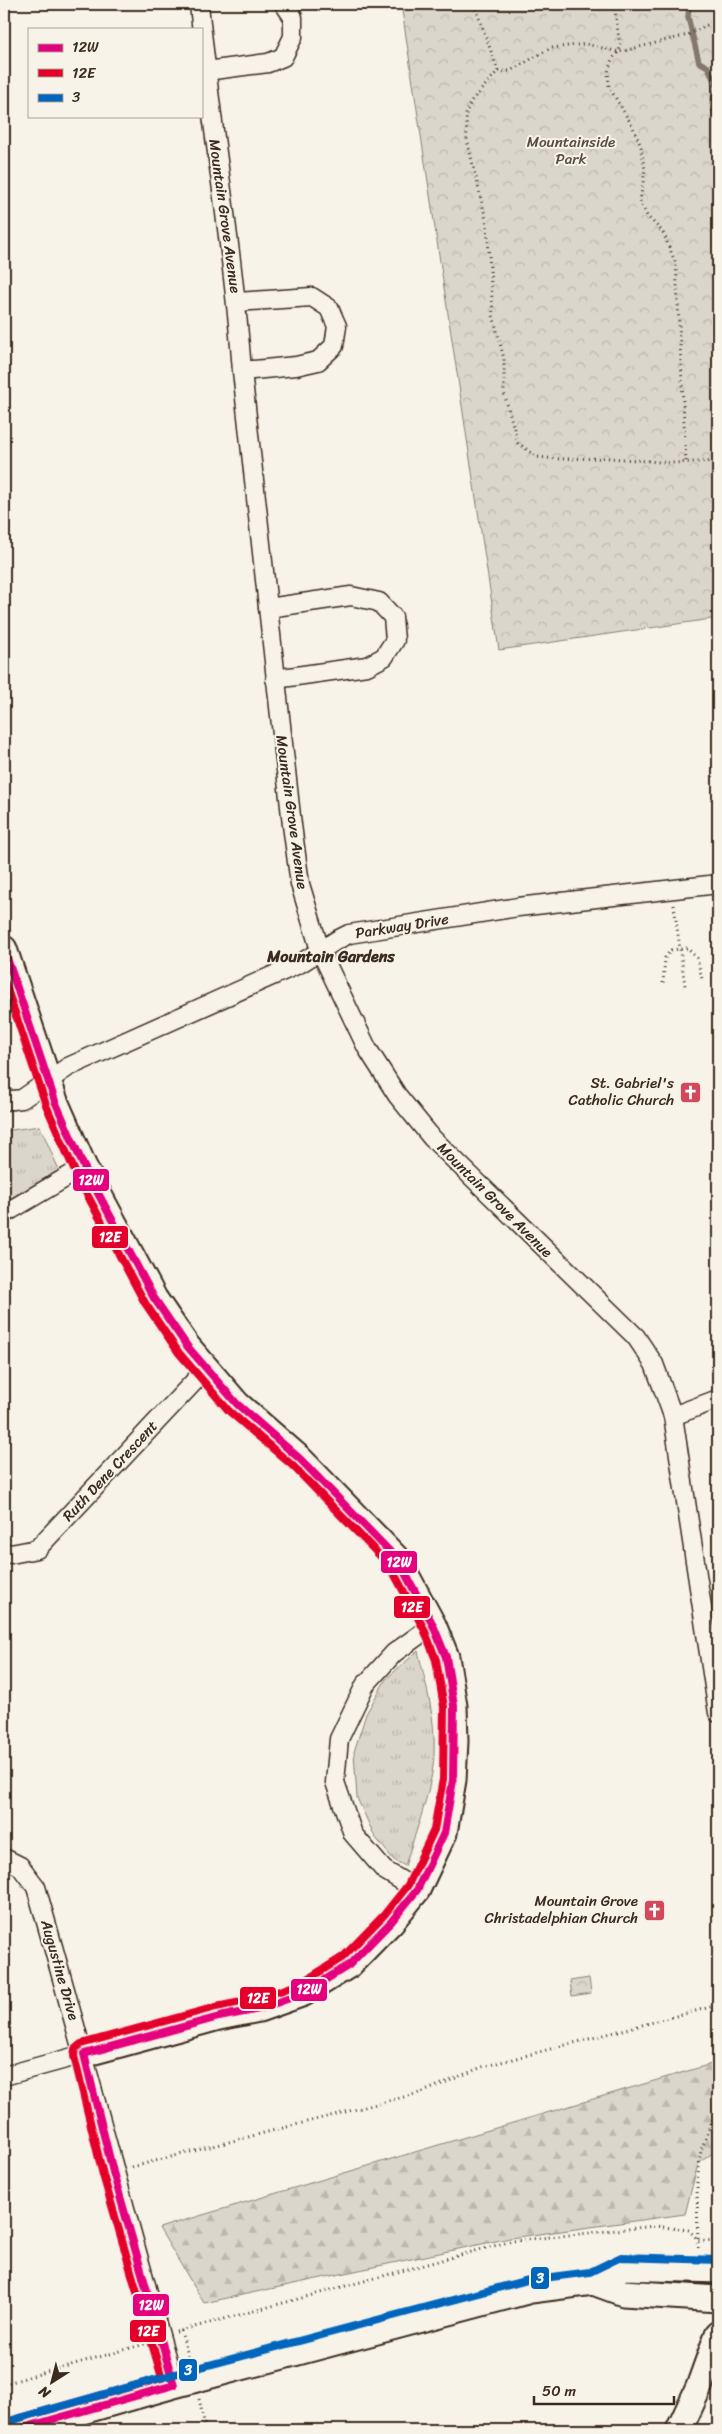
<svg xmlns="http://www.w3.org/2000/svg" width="722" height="2434" font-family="Sriracha,sans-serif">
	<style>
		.grass { fill: url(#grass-tufts); stroke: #8b8074 }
		.forest { fill: url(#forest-firs); stroke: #8b8074 }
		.park { fill: url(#park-crowns); stroke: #8b8074 }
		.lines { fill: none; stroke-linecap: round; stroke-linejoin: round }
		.stream { stroke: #84786c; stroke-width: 5.5 }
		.street-casing { stroke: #3b2a1e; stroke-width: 21 }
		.secondary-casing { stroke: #3b2a1e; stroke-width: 29 }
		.path { stroke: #3b2a1e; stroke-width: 3; stroke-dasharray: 1 4; stroke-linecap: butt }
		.street { stroke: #f7f3e8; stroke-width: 18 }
		.secondary { stroke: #f7f3e8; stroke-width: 25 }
		.bus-1-casing { stroke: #f7f3e8; stroke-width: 11 }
		.bus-2-casing { stroke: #f7f3e8; stroke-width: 11 }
		.bus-3-casing { stroke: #f7f3e8; stroke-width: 11 }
		.bus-1 { stroke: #e5007d; stroke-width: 8 }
		.bus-2 { stroke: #e4002b; stroke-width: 8 }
		.bus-3 { stroke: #0065bd; stroke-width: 8 }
		.labels { text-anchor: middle; stroke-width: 4; stroke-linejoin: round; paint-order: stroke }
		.park-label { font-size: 15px; fill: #5b4c41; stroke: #f7f3e8 }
		.street-label { font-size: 15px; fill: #3b2a1e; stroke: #f7f3e8 }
		.poi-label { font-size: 15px; fill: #3b2a1e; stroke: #f7f3e8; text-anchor: end }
		.neighbourhood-label { font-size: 16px; font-weight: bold; fill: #3b2a1e; stroke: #f7f3e8 }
		.line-badge { stroke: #f7f3e8; stroke-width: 2 }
		.badge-label { font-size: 14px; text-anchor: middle; font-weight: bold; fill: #fff }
	</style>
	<defs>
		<pattern id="grass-tufts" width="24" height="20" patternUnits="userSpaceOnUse" patternTransform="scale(1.25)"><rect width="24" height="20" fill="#dbd6cb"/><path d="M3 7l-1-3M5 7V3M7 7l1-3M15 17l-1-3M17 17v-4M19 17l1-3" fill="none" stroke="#bdb8ae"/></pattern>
		<pattern id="forest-firs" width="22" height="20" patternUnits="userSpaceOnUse" patternTransform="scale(1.25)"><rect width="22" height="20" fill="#dbd6cb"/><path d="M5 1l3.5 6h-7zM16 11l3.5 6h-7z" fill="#bdb8ae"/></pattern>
		<pattern id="park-crowns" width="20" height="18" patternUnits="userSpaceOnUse" patternTransform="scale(1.25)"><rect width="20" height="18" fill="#dbd6cb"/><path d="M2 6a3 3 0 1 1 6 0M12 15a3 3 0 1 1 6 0" fill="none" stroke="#bdb8ae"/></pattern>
	</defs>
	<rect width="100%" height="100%" fill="#f7f3e8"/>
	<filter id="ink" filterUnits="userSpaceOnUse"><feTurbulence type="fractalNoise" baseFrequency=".02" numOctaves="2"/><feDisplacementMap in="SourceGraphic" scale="10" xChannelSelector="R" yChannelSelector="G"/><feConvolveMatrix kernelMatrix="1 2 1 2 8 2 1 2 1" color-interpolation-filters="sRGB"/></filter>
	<g filter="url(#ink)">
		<g class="grass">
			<path d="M40,1126L59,1170L4,1202V1131Z"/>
			<path d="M418,1651C426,1685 436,1719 434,1754C433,1787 415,1833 405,1866L394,1860L375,1837L357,1798L354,1752L366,1714L386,1679Z"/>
		</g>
		<path class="forest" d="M718,2062V2149L698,2164L685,2214L510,2238L204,2303L159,2228Z"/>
		<g class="park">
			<path d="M401,4H718V618L499,650Z"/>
			<path d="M589,1978L591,1993L572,1996L570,1981Z"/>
		</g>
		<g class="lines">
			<path class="stream" d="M689,4L688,17L699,62L708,67L717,88L712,103L718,123"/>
			<defs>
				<g id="street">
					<path d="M199,4C211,127 233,248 242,371L292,825L300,884L320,950L367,1048L397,1095L432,1138L636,1337L654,1364L673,1416L718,1713"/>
					<path d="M206,71L268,63L283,57L293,37V17L284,4"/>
					<path d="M237,302L312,297L329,308L337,326L334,346L318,361L296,366L242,371"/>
					<path d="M268,608L351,596L379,602L393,617L395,640L384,657L367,666L275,679"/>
					<path d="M4,1101L22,1099L68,1067L301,963L337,940L349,934L518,907L718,884"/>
					<path d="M4,1214L84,1167"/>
					<path d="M673,1416L718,1399"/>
					<path d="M4,1552L11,1554L37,1549L206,1369"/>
					<path d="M4,1858L20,1866L36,1887C84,2053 127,2220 174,2385"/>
					<path d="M417,1890L384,1870L353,1834L335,1782L339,1739L365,1685L394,1653L433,1625"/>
					<path d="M4,2076L84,2054"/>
				</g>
				<g id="secondary">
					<path d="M4,949L55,1101L84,1167L154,1298L187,1346L237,1404L300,1459L398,1560L433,1625L446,1657L454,1706L455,1741L453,1780L444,1833L417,1890L391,1922L349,1965L304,1993L259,2009L219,2017L84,2054"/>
					<path d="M593,2282L623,2293L718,2299"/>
					<path d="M16,2430L174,2385L531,2290L593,2282L624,2267L718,2270"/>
					<path d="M679,2430L699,2387L718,2334"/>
				</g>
			</defs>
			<use href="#street" class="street-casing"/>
			<use href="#secondary" class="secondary-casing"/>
			<g class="path">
				<path d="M474,4L498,71L472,100L466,112L467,140L487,224L493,315L504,359V393L518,443L537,457L557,459L610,458L672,463L718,461"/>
				<path d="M614,4L620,46L619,52L612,59L608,72L609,87L633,127L641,147L645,170L640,201L647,216L663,232L676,264L686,462"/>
				<path d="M498,71H510L551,48L586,44L619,52L688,35L718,19"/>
				<path d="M674,905L685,986"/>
				<path d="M663,983L665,958L671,950L687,948L697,958L702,979"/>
				<path d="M132,2167L423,2092L482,2067L718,2005"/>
				<path d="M698,2248L697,2183L701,2150L718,2106"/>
				<path d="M181,2331L189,2359"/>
				<path d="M176,2332L512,2241L655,2226L689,2230L698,2240L718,2241"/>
				<path d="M4,2384L145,2344"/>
				<path d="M199,2399L205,2426"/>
			</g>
			<use href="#street" class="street"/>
			<use href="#secondary" class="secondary"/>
			<defs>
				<path id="bus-1" d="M4,949L55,1101L84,1167L154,1298L187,1346L237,1404L300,1459L398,1560L433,1625L446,1657L454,1706L453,1780L444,1833L417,1890L391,1922L349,1965L304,1993L259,2009L219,2017L84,2054L113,2172L174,2385L16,2430"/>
				<path id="bus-2" d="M4,980L46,1105L75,1172L145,1303L179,1353L229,1411L293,1466L390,1566L424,1629L436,1660L444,1707L443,1779L434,1830L408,1885L384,1915L343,1957L300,1984L256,1999L216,2007L81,2044L75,2049L74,2056L103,2175L162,2378L13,2420"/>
				<path id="bus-3" d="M13,2420L171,2375L528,2280L590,2272L621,2257L718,2260"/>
			</defs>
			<use href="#bus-1" class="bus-1-casing"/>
			<use href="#bus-2" class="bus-2-casing"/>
			<use href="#bus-3" class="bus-3-casing"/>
			<use href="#bus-1" class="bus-1"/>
			<use href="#bus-2" class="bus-2"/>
			<use href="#bus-3" class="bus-3"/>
		</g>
	</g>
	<defs>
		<symbol id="church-square" viewBox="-11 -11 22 22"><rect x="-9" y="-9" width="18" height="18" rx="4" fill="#d1495b" stroke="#f7f3e8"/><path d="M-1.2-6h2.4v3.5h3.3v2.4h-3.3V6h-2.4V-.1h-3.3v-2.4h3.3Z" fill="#fff"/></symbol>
	</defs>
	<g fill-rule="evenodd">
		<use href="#church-square" x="678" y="1080" width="25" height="25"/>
		<use href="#church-square" x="642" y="1898" width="25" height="25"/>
	</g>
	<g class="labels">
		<g class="park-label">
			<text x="571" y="147">Mountainside<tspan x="571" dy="17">Park</tspan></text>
		</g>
		<g class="street-label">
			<text transform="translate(225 216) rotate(82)" y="5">Mountain Grove Avenue</text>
			<text transform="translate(292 812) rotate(82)" y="5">Mountain Grove Avenue</text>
			<text transform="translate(402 926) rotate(-9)" y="5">Parkway Drive</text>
			<text transform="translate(495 1200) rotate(45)" y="5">Mountain Grove Avenue</text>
			<text transform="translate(110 1471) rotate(-47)" y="5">Ruth Dene Crescent</text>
			<text transform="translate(60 1970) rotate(74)" y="5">Augustine Drive</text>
		</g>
		<g class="poi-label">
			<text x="674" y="1088">St. Gabriel's<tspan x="674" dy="17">Catholic Church</tspan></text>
			<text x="638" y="1906">Mountain Grove<tspan x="638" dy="17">Christadelphian Church</tspan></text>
		</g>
		<g class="neighbourhood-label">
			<text x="331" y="962">Mountain Gardens</text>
		</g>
	</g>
	<g class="line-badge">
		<rect x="72" y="1168" width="38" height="24" rx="5" fill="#e5007d"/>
		<rect x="91" y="1225" width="38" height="24" rx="5" fill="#e4002b"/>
		<rect x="380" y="1550" width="38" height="24" rx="5" fill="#e5007d"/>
		<rect x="393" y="1595" width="38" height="24" rx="5" fill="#e4002b"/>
		<rect x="290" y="1978" width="38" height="24" rx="5" fill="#e5007d"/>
		<rect x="239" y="1986" width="38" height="24" rx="5" fill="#e4002b"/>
		<rect x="530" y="2266" width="20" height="24" rx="5" fill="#0065bd"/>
		<rect x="132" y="2293" width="38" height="24" rx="5" fill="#e5007d"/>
		<rect x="129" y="2319" width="38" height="24" rx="5" fill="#e4002b"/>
		<rect x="178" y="2358" width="20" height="24" rx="5" fill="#0065bd"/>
	</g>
	<g class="badge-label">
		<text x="91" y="1185">12W</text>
		<text x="110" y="1242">12E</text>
		<text x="399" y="1567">12W</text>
		<text x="412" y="1612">12E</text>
		<text x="309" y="1994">12W</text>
		<text x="258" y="2003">12E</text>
		<text x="540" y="2283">3</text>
		<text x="151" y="2310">12W</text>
		<text x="148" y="2336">12E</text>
		<text x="188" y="2375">3</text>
	</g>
	<rect width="722" height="2434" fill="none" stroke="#f7f3e8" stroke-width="20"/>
	<rect x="10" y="10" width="702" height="2414" fill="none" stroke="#3b2a1e" stroke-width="2" filter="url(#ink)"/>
	<rect x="28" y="28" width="175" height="90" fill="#f7f3e8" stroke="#aca397"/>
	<rect x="38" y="44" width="25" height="8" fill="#e5007d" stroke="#aca397"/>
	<text x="72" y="52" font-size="15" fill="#3b2a1e">12W</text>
	<rect x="38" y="69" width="25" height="8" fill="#e4002b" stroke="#aca397"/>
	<text x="72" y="78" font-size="15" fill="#3b2a1e">12E</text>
	<rect x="38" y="94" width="25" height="8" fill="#0065bd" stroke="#aca397"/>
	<text x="72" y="102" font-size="15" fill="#3b2a1e">3</text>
	<g transform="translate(52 2382) rotate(216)" stroke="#f7f3e8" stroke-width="4" paint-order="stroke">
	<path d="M0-4L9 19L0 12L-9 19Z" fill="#3b2a1e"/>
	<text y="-8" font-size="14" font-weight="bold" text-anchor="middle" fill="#3b2a1e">N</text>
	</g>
	<path d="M534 2396v8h140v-8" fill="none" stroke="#3b2a1e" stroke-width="2.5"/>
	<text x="542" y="2396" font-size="15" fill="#3b2a1e" stroke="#f7f3e8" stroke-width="4" paint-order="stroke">50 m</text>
</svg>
